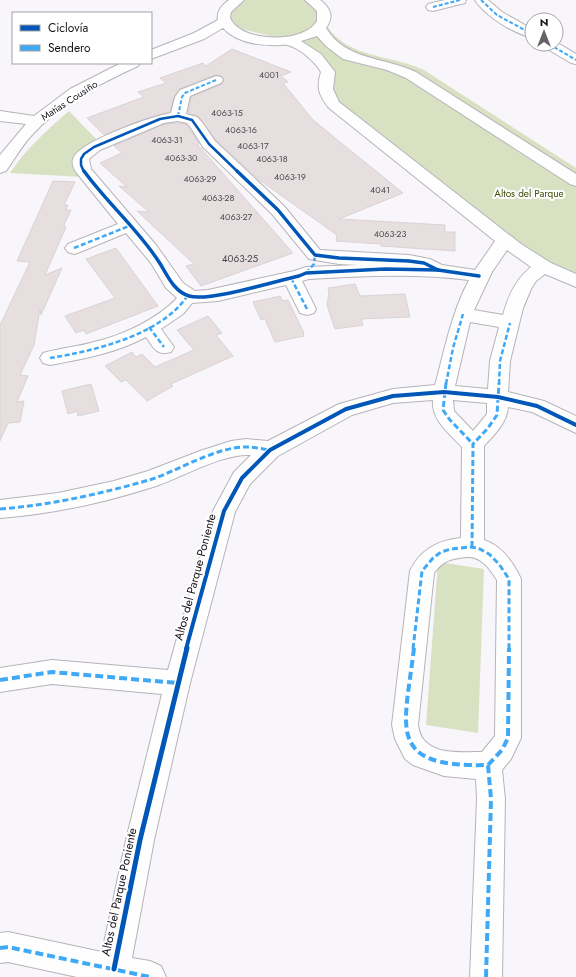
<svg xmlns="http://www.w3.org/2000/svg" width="576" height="977" font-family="Jost,sans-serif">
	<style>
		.green { fill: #d9e1c3 }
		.building { fill: #e6dedf; stroke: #d9d3d5 }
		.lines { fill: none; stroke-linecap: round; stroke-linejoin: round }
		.minor-casing { stroke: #b6b3b9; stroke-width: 2 }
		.minor { fill: #fefefe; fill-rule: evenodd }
		.quiet-far3 { stroke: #3fa9f5; stroke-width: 2; stroke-dasharray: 4 2; stroke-linecap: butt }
		.quiet-far2 { stroke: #3fa9f5; stroke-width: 2.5; stroke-dasharray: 5 2.5; stroke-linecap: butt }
		.quiet-far1 { stroke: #3fa9f5; stroke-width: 3; stroke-dasharray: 6 3; stroke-linecap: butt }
		.quiet { stroke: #3fa9f5; stroke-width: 4; stroke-dasharray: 8 4; stroke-linecap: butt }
		.cycleway-far3-casing { stroke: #fff; stroke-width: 4 }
		.cycleway-far2-casing { stroke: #fff; stroke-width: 5.5 }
		.cycleway-far1-casing { stroke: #fff; stroke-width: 6 }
		.cycleway-casing { stroke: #fff; stroke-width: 8 }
		.cycleway-far3 { stroke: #0057b8; stroke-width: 2.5 }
		.cycleway-far2 { stroke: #0057b8; stroke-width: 3.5 }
		.cycleway-far1 { stroke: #0057b8; stroke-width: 4 }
		.cycleway { stroke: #0057b8; stroke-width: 5 }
		.labels { text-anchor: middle; stroke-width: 4; stroke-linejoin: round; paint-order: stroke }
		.far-number-label { font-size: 9px; fill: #4e484d }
		.far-street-label { font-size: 10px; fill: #18131a; stroke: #fff }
		.far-park-label { font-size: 10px; fill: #404d0a; stroke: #fff }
		.number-label { font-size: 10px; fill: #4e484d }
		.street-label { font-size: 12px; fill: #18131a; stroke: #fff }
	</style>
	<rect width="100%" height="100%" fill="#f8f6fa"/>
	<g class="green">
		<path d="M231,0H316C320,8 323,18 327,26C348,59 394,55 424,70L576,168V278L556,271L334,106L320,64L285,40L246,30L238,27L230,18Z"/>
		<path d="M69,111L99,142L87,147L83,177L10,173C26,149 47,130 69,111Z"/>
		<path d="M438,562L484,569L478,733L426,725Z"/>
	</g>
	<g class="building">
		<path d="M232,49L291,72L281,76L288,82L283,83L313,120L403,193L339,219L445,225V232H455V251L381,246V244L336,241L337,235L258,179L216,140L198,116L188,113L191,97L222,84L224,79L221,76L215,75L179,89L174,97L170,112L134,123L104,135L87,118L144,97L138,92L166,83L160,78L203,63L206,66Z"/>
		<path d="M178,123L186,124L199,143L198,145L293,253L201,286L186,266L194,264L137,211L149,212L119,186L127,187L100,163L122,153L114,146L164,124Z"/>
		<path d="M53,181L75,182L64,205H68L66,210H71L64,225L66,227L45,275L62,268L41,315L40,309L34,345L20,375L28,376L17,402L24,401L20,422L8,423L0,441V325L30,262L17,261Z"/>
		<path d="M116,248L158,306L86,334L84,330L76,333L65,316L115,298L86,259Z"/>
		<path d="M355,284L360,296L405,294L410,317L361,319L363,325L335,329L327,305L329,293L328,288Z"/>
		<path d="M280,296L283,301L288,300L304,333L303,334L304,336L275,342L265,319L261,320L253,302Z"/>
		<path d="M208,316L222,333L216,335L233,356L171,384L173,386L147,401L126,380L121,382L105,366L132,352L136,357L142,354L155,367L194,350L177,330Z"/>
		<path d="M91,384L99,411L78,416L77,411L68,414L62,391Z"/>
	</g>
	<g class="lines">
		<defs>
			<g id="minor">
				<path d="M229,0H244L231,12L230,18C241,43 304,44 317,21V11L305,0H320C331,8 334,17 326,28C346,61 385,57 416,72L576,174V186L570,184L406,78L387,70L343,59L326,46L317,36L301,41L321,54L335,72L333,89L339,102L521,244L551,263L576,274V287L545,274L536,281L531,289L523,308L510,361L508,392L544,401L576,416V433L532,412L508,407C507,423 494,435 484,446V540C502,546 513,562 521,579V738L511,759L502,770L505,799L502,977H470L477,799L476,779L444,776L413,765L405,759L395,739L392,725L410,571C420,550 438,540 461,538L462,447C450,434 431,420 433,400L393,403L352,415L278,456L250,484L235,512L190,683L154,840L132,958L150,961L161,966L166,977H77L8,962L0,963V933L8,932L102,952L126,840L162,694L52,684L0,692V668L52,660L168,670L213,511L234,472L251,455C222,453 181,478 153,487C103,503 52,514 0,518V500L58,493L114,481L148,471L200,451L231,441L246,439L268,441L339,404L393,389L435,385C445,349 451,314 469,280C416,273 363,276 309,279L302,281L316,309L314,313L307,315L300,313L286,285L218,301L192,303L183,314L161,329L174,347L171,352C156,356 154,348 146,337C116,353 83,359 50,365L43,363L40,358L43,353C60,348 77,347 94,342C121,336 158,319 177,298L166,288L151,263L126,233L80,252L74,254L68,252L65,248L68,244L118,224L76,172C73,167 71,162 74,157C82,141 152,116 171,113L175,97L180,90L216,76L221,77L223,80L221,83L190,96L186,114L197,117L202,122L215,141L284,206L320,250L409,255L430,259L442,265L475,270L495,241L329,108C319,96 316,87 321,72C314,61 300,48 287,45C283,44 277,46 272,45C255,45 235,41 223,28L204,39L151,59V50L194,33L218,20C216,12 222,5 229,0ZM178,121L187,123L191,128L203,147L272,214L309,259L339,264L358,265L306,267L294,271L208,290L195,291L183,283L156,245L91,169L89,159L100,150L164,123ZM507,250L531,267C516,279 508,296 503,315L474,310L492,272ZM470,322L499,327L490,361L488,389L455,386ZM453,400L487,403V414L473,431L454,411ZM467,557C481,556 490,569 497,580L495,736L482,752C464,752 436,755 424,740C420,736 419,730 418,725L434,573C444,560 450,559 467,557Z"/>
				<path d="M445,0H466L465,3L433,11L428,10L426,7L428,4Z"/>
				<path d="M475,0H488L502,12L532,29V38C513,33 485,16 475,0Z"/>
				<path d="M556,42L576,54V64L571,63L544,47L542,44H556Z"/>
				<path d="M121,63H140L138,66C99,84 60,104 31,136C21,147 14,160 6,171L0,173V155L26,124L0,121V111L34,116L70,89Z"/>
			</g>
		</defs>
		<use href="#minor" class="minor-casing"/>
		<use href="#minor" class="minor"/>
		<g class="quiet-far3">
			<path d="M481,0L497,15L532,34"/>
			<path d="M433,7L460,0"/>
			<path d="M549,44L576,60"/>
			<path d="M178,116L182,97L185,93L216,80"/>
		</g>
		<g class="quiet-far2">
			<path d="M74,248L129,226"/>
			<path d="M306,273L314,264L315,255"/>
			<path d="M291,278L307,309"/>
			<path d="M149,327L164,347"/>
			<path d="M50,358C94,351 162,335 188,295"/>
			<path d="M446,384L453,348L463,314"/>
			<path d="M499,384L500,361L510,323"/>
		</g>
		<g class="quiet-far1">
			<path d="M446,383L443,410L450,420L473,444"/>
			<path d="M0,509C51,505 100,494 149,480C178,471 215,447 246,447C254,447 262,449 270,450"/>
			<path d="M472,547L473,444L488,428L497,415L499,383"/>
			<path d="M413,649L422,571L433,558L441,552L451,549L469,547L478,548L489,554L499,564L509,579V649"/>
		</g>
		<g class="quiet">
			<path d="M414,648C405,727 384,768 488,765"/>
			<path d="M0,680L52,672L177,683"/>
			<path d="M488,765L502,750L508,738L509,648"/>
			<path d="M0,948L8,947L150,977"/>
			<path d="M486,977L491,799L488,765"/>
		</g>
		<defs>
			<path id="cycleway-far3" d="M84,172L81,165V159L84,154L94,147L160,119L178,116L192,120L209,144L238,172"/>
			<g id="cycleway-far2">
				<path d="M84,171C107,203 138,229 159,262C167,274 173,291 189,296C209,302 276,281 299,276L306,273L385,269L438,270"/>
				<path d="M237,171L278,210L315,255L339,258L409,261L424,263L438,270"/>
				<path d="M438,270L479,276"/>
			</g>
			<path id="cycleway-far1" d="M186,649L224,511L242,478L270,450L346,409L393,396L444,392L498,397L537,406L576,425"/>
			<path id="cycleway" d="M114,969L140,840L187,648"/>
		</defs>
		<use href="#cycleway-far3" class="cycleway-far3-casing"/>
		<use href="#cycleway-far2" class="cycleway-far2-casing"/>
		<use href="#cycleway-far1" class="cycleway-far1-casing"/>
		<use href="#cycleway" class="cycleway-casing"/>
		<use href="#cycleway-far3" class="cycleway-far3"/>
		<use href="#cycleway-far2" class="cycleway-far2"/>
		<use href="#cycleway-far1" class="cycleway-far1"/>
		<use href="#cycleway" class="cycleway"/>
	</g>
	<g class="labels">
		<g class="far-number-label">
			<text x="269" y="78">4001</text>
			<text x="227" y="116">4063-15</text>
			<text x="241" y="133">4063-16</text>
			<text x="167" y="143">4063-31</text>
			<text x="253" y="149">4063-17</text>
			<text x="181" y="161">4063-30</text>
			<text x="272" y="162">4063-18</text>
			<text x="290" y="180">4063-19</text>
			<text x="200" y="182">4063-29</text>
			<text x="380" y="193">4041</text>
			<text x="218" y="201">4063-28</text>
			<text x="236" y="220">4063-27</text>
			<text x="390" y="237">4063-23</text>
		</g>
		<g class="far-street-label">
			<text transform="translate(69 100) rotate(-33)" y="4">Matías Cousiño</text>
		</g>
		<g class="far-park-label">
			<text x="529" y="197">Altos del Parque</text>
		</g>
		<g class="number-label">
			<text x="240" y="262">4063-25</text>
		</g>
		<g class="street-label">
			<text transform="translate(195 577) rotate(-75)" y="4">Altos del Parque Poniente</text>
			<text transform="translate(119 892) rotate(-78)" y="4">Altos del Parque Poniente</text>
		</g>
	</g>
	<rect x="12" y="12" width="140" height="52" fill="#ffffff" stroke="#a3a1a3"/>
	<rect x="20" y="25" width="20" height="6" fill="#0057b8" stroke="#a3a1a3"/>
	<text x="48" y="32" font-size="12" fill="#18131a">Ciclovía</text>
	<rect x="20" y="45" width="20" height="6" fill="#3fa9f5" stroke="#a3a1a3"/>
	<text x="48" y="52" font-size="12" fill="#18131a">Sendero</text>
	<g transform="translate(544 32)"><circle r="19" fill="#ffffff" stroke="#a3a1a3"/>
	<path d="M0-3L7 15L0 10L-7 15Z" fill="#666268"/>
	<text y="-6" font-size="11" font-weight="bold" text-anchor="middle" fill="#18131a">N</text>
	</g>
</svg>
